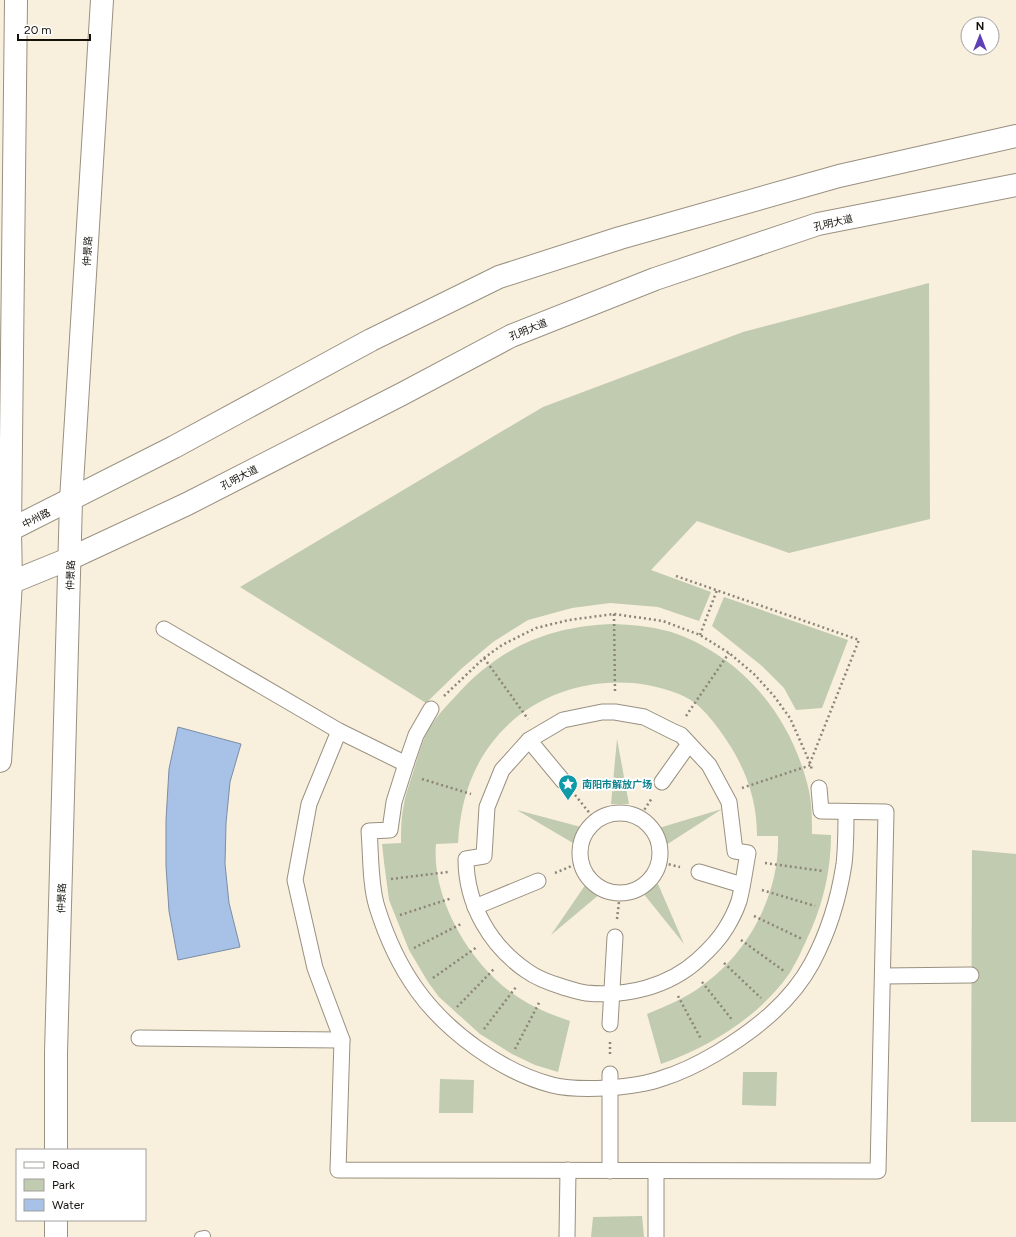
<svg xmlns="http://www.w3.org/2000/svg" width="1016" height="1237" font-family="Figtree,'Noto Sans SC',sans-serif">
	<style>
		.green { fill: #c1cbaf }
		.water { fill: #a7c2e6; stroke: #7b8da5 }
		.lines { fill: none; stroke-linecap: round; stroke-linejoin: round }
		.service-casing { stroke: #999080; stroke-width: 12 }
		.pedestrian-casing { stroke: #999080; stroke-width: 17 }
		.secondary-casing { stroke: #999080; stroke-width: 24 }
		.primary-casing { stroke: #999080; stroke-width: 24 }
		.path { stroke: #8c8579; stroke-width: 2.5; stroke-dasharray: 2 3; stroke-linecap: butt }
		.service { stroke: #fff; stroke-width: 10 }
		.pedestrian { stroke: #fff; stroke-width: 15 }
		.secondary { stroke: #fff; stroke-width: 22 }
		.primary { stroke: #fff; stroke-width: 22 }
		.labels { text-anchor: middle; stroke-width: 4; stroke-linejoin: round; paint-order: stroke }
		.street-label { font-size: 10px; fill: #15120c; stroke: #fff }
		.culture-label { font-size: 10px; font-weight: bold; fill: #0d838f; stroke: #fff; text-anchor: start }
	</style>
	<rect width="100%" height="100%" fill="#f8efdd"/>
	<g class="green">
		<path d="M929,283L930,519L789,553L697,521L651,570L711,592L699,621L658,607L610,603L572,608L528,620L493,642L461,669L426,703L240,587L543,407L743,332Z"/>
		<path d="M724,597L848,640L822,708L796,710L784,688L762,666L712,626Z"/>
		<path d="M614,624C636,625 657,627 677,634C746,660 793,720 809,791C812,805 812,819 812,834L831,835C831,868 824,900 811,930C804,945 798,960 789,974C759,1017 709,1047 661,1064L647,1014C666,1006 686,998 703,985C749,952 780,893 778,836H757C757,803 748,775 731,747C723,734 708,713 695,703C682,693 663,688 647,685C589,675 526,696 491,744C469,773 460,807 458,843L436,844C431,897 469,963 512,993C530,1006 549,1014 570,1021L558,1072L535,1065L512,1054L480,1034L439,997L428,982L409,950L389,900L384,862L382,844L401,843C401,830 401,817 404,804C406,792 411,780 414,769C418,757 421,745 426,734C433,721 443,709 454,698C498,648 548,626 614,624Z"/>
		<path d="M617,739L629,804H611Z"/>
		<path d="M722,809L666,845L659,828Z"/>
		<path d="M517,810L581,827L573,843Z"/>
		<path d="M972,850L1016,854V1122H971Z"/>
		<path d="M588,881L601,893L551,935Z"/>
		<path d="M658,884L684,944L643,893Z"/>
		<path d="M743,1072H777L776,1106L742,1105Z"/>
		<path d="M440,1079L474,1080L473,1113H439Z"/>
		<path d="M642,1216L644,1237H591L593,1217Z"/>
	</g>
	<path class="water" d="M178,727L241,744L230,782L226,823L225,864L229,903L240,947L178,960L169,911L166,866V820L169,769Z"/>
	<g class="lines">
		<defs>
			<path id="service" d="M200,1237L205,1236"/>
			<g id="pedestrian">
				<path d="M164,629L339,731L309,804L295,880L315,968L342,1040L338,1170L878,1171L886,812L821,811L819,788"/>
				<path d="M431,709L416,735L406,764L394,802L390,830L369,831C371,854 370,885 377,907C386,936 399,965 417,990C447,1032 502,1072 552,1085C581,1092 636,1088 663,1078C683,1072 700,1063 717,1053C755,1030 791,1002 812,963C828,933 839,897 844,864C846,847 846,829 846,812"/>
				<path d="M602,712H615L644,717L674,732L681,735L709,765L729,802L735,851L748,853C745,869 743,886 739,901C736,910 731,920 726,928C719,940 709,950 698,960C668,987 626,997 586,993C578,992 570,989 563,987C550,983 538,979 527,971C490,946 466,904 466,859L484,856L487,807L502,770L529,740L563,720Z"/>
				<path d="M339,731L406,764"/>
				<path d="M529,740L563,781"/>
				<path d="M662,782L689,744"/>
				<circle cx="620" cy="853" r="40"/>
				<path d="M699,872L742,885"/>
				<path d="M475,907L538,881"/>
				<path d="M883,976L971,975"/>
				<path d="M610,1024L615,937"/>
				<path d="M139,1038L342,1040"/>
				<path d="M610,1074V1171"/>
				<path d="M567,1237L568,1170"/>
				<path d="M656,1237V1171"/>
			</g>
			<g id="secondary">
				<path d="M0,761L11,582L10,531L16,0"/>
				<path d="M56,1150V1053L71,500L102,0"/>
				<path d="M56,1220V1237"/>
			</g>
			<g id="primary">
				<path d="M0,535L174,447L371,340L499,277L620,238L839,176L1016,136"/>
				<path d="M0,587L71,558L187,504L402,394L511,336L655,279L818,224L1016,185"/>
			</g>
		</defs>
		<use href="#service" class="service-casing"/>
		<use href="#pedestrian" class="pedestrian-casing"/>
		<use href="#secondary" class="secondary-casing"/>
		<use href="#primary" class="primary-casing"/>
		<g class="path">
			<path d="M676,576L859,640L810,763L812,770"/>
			<path d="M614,614L615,692"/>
			<path d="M700,635L717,590"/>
			<path d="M484,658L528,719"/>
			<path d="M444,696L484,658L502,645L536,628L569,620L614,614L663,621L700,635L729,653L754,674L774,696L790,718L810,763"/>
			<path d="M686,716L729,653"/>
			<path d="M422,779L471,794"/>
			<path d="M742,788L811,765"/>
			<path d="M575,795L596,821"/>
			<path d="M639,818L652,798"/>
			<path d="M659,862L680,867"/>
			<path d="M765,863L823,871"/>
			<path d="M555,873L581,862"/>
			<path d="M391,879L448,872"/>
			<path d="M762,890L815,906"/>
			<path d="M400,915L452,898"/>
			<path d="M754,916L802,939"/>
			<path d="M617,919L620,893"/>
			<path d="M741,940L784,971"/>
			<path d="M414,948L461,924"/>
			<path d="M724,963L761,998"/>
			<path d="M433,978L477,947"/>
			<path d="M702,982L733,1021"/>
			<path d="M678,996L701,1039"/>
			<path d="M457,1007L494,969"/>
			<path d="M484,1029L516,987"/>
			<path d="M610,1042V1055"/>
			<path d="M515,1049L540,1001"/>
		</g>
		<use href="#service" class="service"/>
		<use href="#pedestrian" class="pedestrian"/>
		<use href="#secondary" class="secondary"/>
		<use href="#primary" class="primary"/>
	</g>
	<defs>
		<symbol id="sight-pin" viewBox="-11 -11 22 30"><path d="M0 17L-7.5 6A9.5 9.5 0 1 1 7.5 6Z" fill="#0f9aa8" stroke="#fff"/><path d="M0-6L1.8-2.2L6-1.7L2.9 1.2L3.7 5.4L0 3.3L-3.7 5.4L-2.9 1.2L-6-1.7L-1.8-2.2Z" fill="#fff"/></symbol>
	</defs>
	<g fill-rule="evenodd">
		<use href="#sight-pin" x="557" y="773" width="22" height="30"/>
	</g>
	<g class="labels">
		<g class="street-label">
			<text transform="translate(833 222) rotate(-13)" y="4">孔明大道</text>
			<text transform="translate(87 251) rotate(-86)" y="4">仲景路</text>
			<text transform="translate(528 329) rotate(-22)" y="4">孔明大道</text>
			<text transform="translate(239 477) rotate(-27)" y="4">孔明大道</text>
			<text transform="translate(36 518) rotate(-27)" y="4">中州路</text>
			<text transform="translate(70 575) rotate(-88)" y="4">仲景路</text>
			<text transform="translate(61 898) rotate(-88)" y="4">仲景路</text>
		</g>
		<g class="culture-label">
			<text x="582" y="788">南阳市解放广场</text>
		</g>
	</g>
	<rect x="16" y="1149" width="130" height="72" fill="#ffffff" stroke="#a1a09e"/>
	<rect x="24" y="1162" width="20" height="6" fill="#ffffff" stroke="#a1a09e"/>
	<text x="52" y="1169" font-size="12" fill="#15120c">Road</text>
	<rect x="24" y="1179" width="20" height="12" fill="#c1cbaf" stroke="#a1a09e"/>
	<text x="52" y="1189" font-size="12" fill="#15120c">Park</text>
	<rect x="24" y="1199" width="20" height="12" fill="#a7c2e6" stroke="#a1a09e"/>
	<text x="52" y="1209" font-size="12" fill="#15120c">Water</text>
	<g transform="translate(980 36)"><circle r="19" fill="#ffffff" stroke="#a1a09e"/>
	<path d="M0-3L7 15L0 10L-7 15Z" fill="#5e3fb8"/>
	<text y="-6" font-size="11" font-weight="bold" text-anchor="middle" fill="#15120c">N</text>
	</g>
	<path d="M18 34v6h72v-6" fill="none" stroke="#15120c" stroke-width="2"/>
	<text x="24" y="34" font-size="12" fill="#15120c" stroke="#ffffff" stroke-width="3" paint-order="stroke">20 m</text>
</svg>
